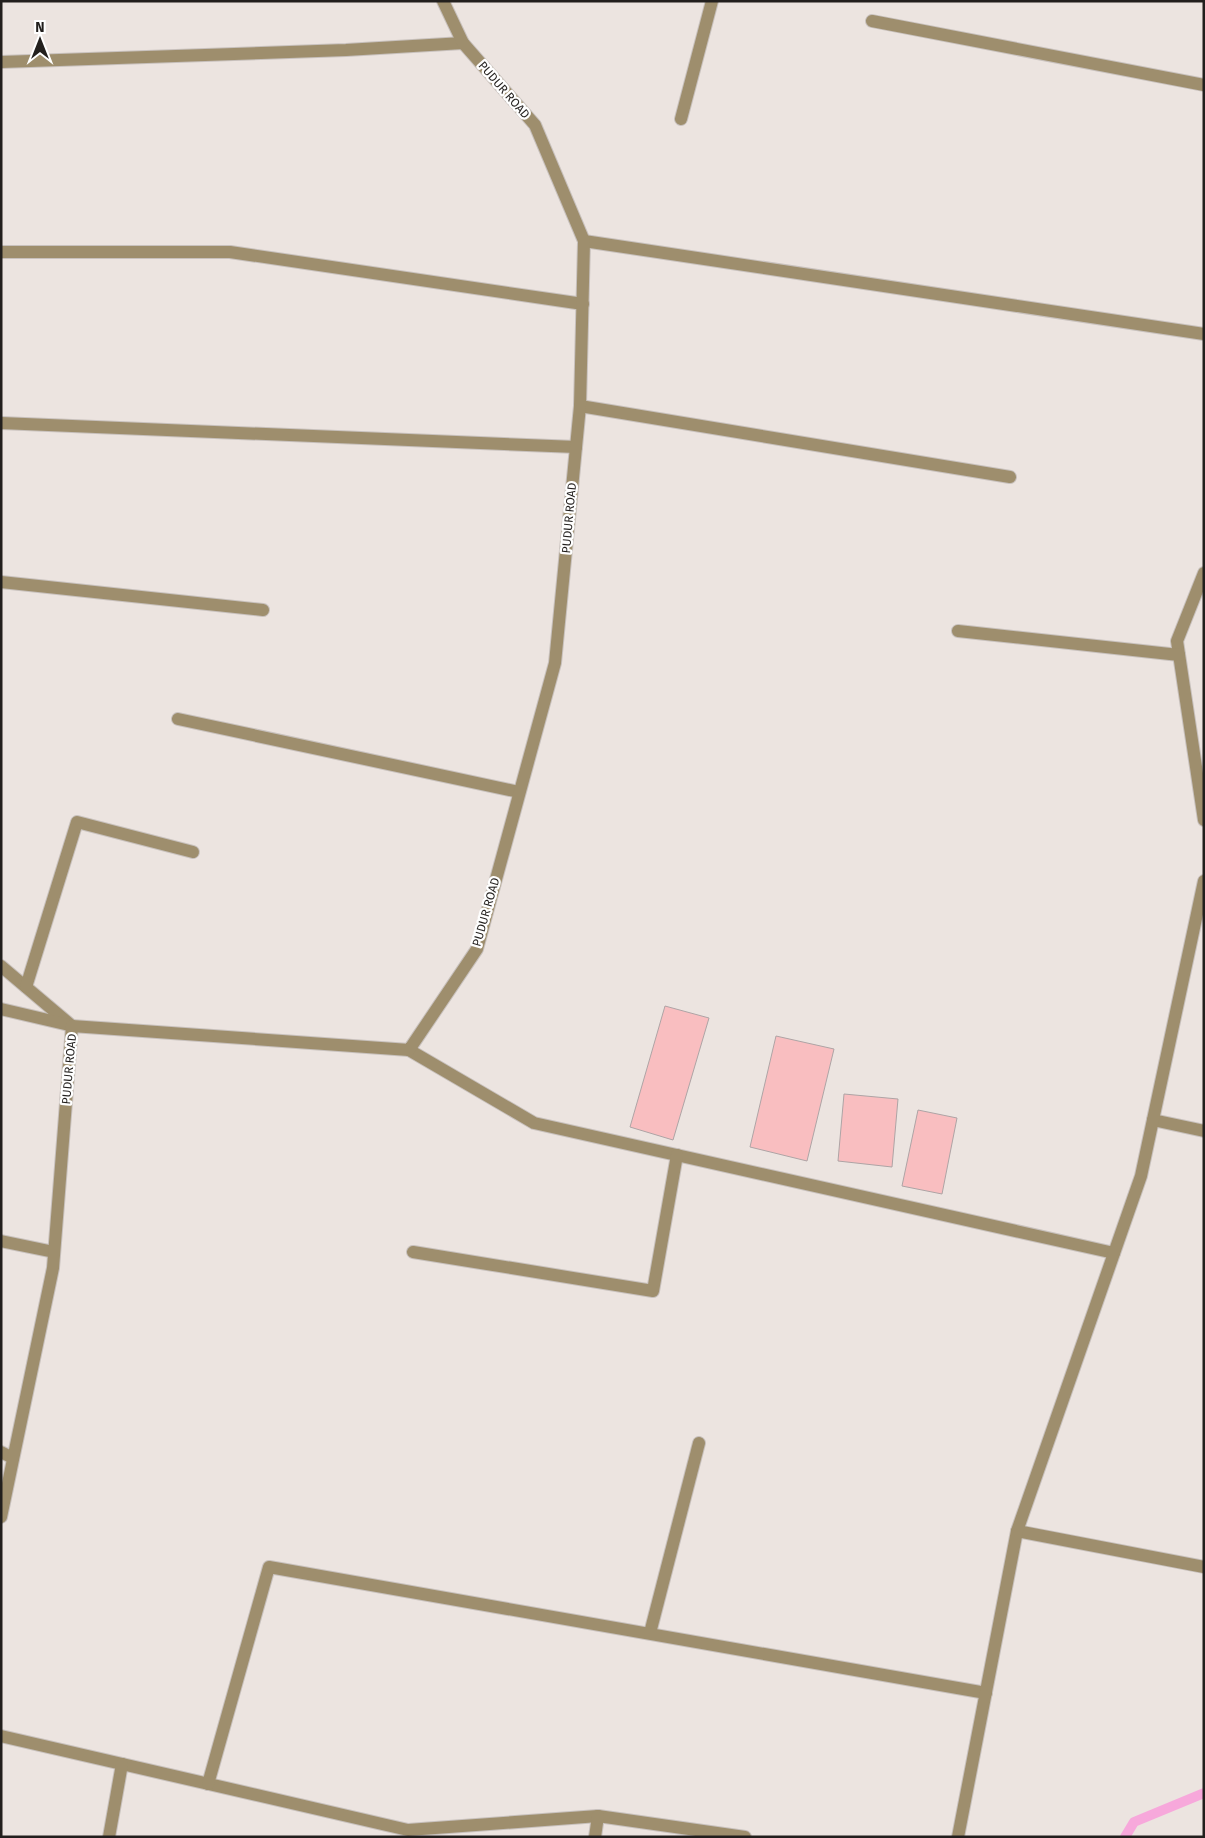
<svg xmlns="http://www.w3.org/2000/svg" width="1205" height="1838" font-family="'Fira Sans',sans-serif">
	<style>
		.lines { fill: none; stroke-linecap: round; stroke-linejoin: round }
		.stream { stroke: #f7a8db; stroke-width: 10 }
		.building { fill: #f9bec0; stroke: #aea4a5 }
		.minor-casing { stroke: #c8c1bd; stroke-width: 14 }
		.minor { stroke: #9e8e6d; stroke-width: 12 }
		.labels { text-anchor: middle; stroke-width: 4.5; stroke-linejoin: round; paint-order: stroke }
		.street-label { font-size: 12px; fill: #221f1d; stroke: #fff }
	</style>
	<rect width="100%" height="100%" fill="#ece4e0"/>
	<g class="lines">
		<path class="stream" d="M1125,1837L1134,1822L1204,1793"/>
	</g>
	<g class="building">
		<path d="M665,1006L709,1018L673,1140L630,1127Z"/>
		<path d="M776,1036L834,1049L807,1161L750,1147Z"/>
		<path d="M844,1094L898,1099L892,1167L838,1161Z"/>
		<path d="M918,1110L957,1118L942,1194L902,1186Z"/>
	</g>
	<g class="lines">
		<defs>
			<g id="minor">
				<path d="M872,21L1204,85"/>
				<path d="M1,62L346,50L463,43"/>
				<path d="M681,119L712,1"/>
				<path d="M584,241L1204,334"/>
				<path d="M1,252H230L583,304"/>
				<path d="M580,406L1010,477"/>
				<path d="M1,423L576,447"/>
				<path d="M1204,573L1177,641L1204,820"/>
				<path d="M1,582L263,610"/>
				<path d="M958,631L1179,655"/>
				<path d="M178,719L519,792"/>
				<path d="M1,966L72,1026"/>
				<path d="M26,987L77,822L193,852"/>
				<path d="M1,1009L69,1025"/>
				<path d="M409,1050L534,1123L1114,1253"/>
				<path d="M1153,1120L1204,1131"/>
				<path d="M1,1241L54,1252"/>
				<path d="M413,1252L653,1291L677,1155"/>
				<path d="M1,1452L13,1458"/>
				<path d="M1,1517L53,1268L72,1026L409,1050L477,949L555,663L580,406L584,241L535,125L463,43L443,1"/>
				<path d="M1017,1531L1204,1567"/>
				<path d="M650,1633L699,1443"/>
				<path d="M1,1736L408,1830L598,1816L745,1837"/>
				<path d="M208,1784L269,1567L986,1693"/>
				<path d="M109,1837L122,1764"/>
				<path d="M595,1837L598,1816"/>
				<path d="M958,1837L1017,1531L1141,1176L1204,881"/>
			</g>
		</defs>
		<use href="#minor" class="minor-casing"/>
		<use href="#minor" class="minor"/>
	</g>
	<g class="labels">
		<g class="street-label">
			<text transform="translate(504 90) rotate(49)" y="4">PUDUR ROAD</text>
			<text transform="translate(569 518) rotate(-85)" y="4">PUDUR ROAD</text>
			<text transform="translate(486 912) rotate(-74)" y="4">PUDUR ROAD</text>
			<text transform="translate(69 1069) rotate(-85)" y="4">PUDUR ROAD</text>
		</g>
	</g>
	<rect width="1205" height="1838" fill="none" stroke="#221f1d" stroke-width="5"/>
	<g transform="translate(40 40)" stroke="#ffffff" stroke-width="4" paint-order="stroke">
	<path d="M0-4L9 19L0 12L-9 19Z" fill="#221f1d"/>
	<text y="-8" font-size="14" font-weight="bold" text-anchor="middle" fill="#221f1d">N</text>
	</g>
</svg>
